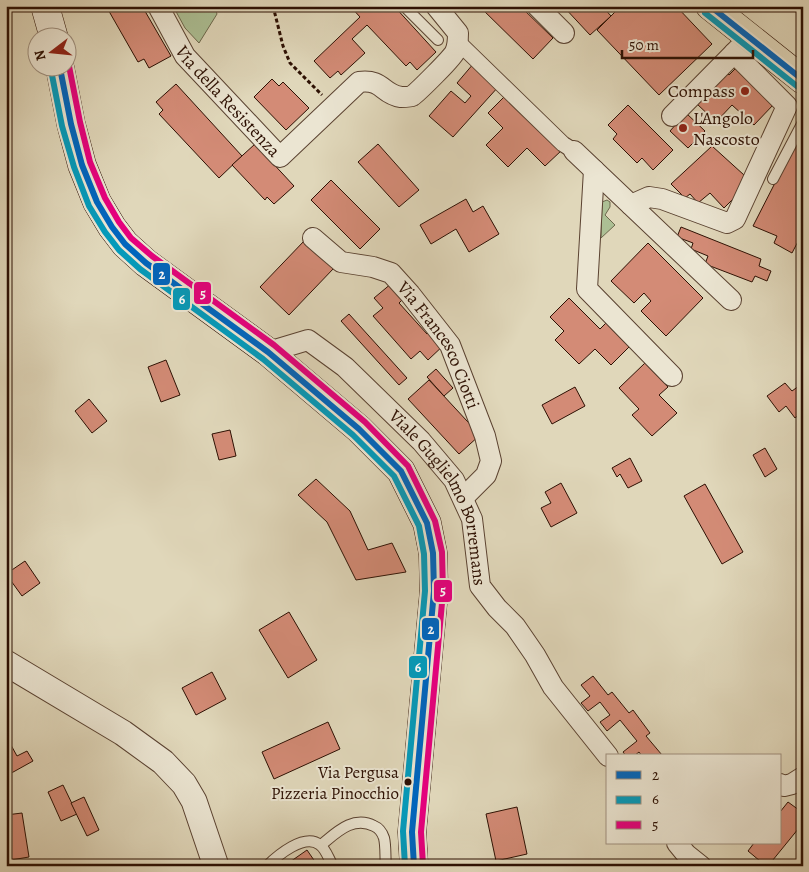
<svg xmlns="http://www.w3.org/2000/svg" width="809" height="872" font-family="Alegreya,serif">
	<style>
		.green { fill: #acbf94; stroke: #6c684c }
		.building { fill: #d38b76; stroke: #2d1003 }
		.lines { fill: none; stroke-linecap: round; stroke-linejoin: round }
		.service-casing { stroke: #5a4231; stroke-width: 12 }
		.pedestrian-casing { stroke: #5a4231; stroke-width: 17 }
		.minor-casing { stroke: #5a4231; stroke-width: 22 }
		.tertiary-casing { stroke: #5a4231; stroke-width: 27 }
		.secondary-casing { stroke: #2d1003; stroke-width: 29 }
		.primary-casing { stroke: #2d1003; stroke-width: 29 }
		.path { stroke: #2d1003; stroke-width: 3; stroke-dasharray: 4 2.5; stroke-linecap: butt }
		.service { stroke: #ebe5d2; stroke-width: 10 }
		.pedestrian { stroke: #ebe5d2; stroke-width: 15 }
		.minor { stroke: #ebe5d2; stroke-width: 20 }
		.tertiary { stroke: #ebe5d2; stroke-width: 25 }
		.secondary { stroke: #ebe5d2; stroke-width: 28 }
		.primary { stroke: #e0d7ba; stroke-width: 28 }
		.bus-1-casing { stroke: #ebe5d2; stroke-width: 10 }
		.bus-2-casing { stroke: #ebe5d2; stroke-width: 10 }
		.bus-3-casing { stroke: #ebe5d2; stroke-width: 10 }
		.bus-1 { stroke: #0065bd; stroke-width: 6 }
		.bus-2 { stroke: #049aba; stroke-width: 6 }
		.bus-3 { stroke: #e5007d; stroke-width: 6 }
		.poi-dot { fill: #8f2418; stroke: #ebe5d2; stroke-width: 2 }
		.bus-dot { fill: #2d1003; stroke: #ebe5d2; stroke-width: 2 }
		.labels { text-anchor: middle; stroke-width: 4; stroke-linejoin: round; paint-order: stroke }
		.bus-label { font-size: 17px; fill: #2d1003; stroke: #ebe5d2; text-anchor: end }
		.poi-label { font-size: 18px; fill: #2d1003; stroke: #ebe5d2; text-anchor: end }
		.street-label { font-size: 18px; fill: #2d1003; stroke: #ebe5d2 }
		.line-badge { stroke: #ebe5d2; stroke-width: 2 }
		.badge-label { font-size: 14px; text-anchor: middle; font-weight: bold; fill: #fff }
	</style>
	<rect width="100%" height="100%" fill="#e0d7ba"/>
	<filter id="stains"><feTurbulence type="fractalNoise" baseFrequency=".004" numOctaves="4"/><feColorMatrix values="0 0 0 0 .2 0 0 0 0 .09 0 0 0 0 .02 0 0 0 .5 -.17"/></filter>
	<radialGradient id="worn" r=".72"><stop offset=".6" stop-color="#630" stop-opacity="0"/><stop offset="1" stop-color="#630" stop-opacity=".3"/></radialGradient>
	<g class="green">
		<path d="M173,6H214L217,14L199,43L185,28Z"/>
		<path d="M607,200L610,202V207L605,215L615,225L601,238L602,202Z"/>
	</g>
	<g class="building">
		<path d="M106,6H142L171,56L149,68L144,59L138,62Z"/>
		<path d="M350,6H394L436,52L417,70L410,62L406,66L367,25L352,39L365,53L341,75L338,71L330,78L314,61L360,17Z"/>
		<path d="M479,6H520L553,38L533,59Z"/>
		<path d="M563,6H602L611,16L590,35Z"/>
		<path d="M621,6H676L712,44L659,95L597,30Z"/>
		<path d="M474,63L499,86L453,137L429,116L451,91L465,103L471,96L457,83Z"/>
		<path d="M736,68L774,104L754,125L732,105L716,122L696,103L726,72L729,75Z"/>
		<path d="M272,79L279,86L283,82L309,108L286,130L254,97Z"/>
		<path d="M176,84L242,156L219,178L159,114L163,110L156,102Z"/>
		<path d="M507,94L562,150L545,166L527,148L508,167L486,145L503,128L488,113Z"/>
		<path d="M628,105L673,150L653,170L642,158L637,163L613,139L617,134L608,125Z"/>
		<path d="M686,113L705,131L688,148L670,131Z"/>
		<path d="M799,136L803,139V208L801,212L803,213V232L792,253L774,243L777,236L753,226Z"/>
		<path d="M255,144L294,186L274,204L267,197L265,200L232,165Z"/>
		<path d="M378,144L419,190L399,207L358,162Z"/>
		<path d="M712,146L744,175L745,187L724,208L710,193L698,203L690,194L685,198L671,184Z"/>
		<path d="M331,180L380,229L360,249L311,200Z"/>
		<path d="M466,199L473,212L483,206L499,234L469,252L456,229L431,244L420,225Z"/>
		<path d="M681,227L761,259L759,266L771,271L767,281L755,276L752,282L705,264L708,256L691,249L693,243L677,237Z"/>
		<path d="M305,240L334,268L289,315L260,287Z"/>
		<path d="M648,243L703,298L666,336L641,311L651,301L644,293L634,303L611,281Z"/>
		<path d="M392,283L405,297L399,303L427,334L433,329L446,343L428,360L420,351L411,359L373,316L383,308L374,298Z"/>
		<path d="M569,298L600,329L606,323L629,347L611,365L595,349L579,364L555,340L564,331L550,317Z"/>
		<path d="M349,314L407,378L399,385L341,321Z"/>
		<path d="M166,360L180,395L161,402L148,367Z"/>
		<path d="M645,363L668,387L659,395L677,413L652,436L632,415L639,409L619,388Z"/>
		<path d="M436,369L453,388L444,396L427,377Z"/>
		<path d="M429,380L480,435L459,454L408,399Z"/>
		<path d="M785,383L792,391L803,383V418L800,414L795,418L786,406L779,412L767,396Z"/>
		<path d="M575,387L585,406L552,424L542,405Z"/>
		<path d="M89,399L107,421L92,433L75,411Z"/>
		<path d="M230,430L236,456L219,460L212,434Z"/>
		<path d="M765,448L777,469L765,477L753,455Z"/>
		<path d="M630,458L642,481L628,488L620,474L617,477L612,468Z"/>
		<path d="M316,479L350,511L368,550L392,543L406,572L356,580L327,522L298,495Z"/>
		<path d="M561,483L577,513L551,527L541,508L551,503L545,492Z"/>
		<path d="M705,484L743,552L722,564L684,496Z"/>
		<path d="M25,561L40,583L22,596L6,574Z"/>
		<path d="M289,612L317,660L288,678L259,630Z"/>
		<path d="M212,672L226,699L196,715L182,688Z"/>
		<path d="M593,676L608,695L612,692L629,713L633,710L650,733L646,736L662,755L642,756L639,752L634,756H626L623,752L637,741L620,720L607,731L600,722L610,715L600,702L588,711L581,703L590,696L581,685Z"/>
		<path d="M328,722L340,749L274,779L262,752Z"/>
		<path d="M6,736L17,756L27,751L33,761L6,776Z"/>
		<path d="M63,785L77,814L61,821L48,792Z"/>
		<path d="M84,797L99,830L87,836L71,803Z"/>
		<path d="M788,802L803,813V823L768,866H766L748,851L754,843H780V812Z"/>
		<path d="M517,807L527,854L496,861L486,814Z"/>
		<path d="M22,813L29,857L11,860L6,857V815Z"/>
		<path d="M307,850L318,866H289L287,864Z"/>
	</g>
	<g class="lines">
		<defs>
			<g id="service">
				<path d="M404,6L438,40"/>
				<path d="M773,179L803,122"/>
				<path d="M321,845C336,833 353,815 374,826C379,828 382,832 384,838C386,846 385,857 386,866"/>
				<path d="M267,866C277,856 305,832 320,845C326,849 329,860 333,866"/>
			</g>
			<path id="pedestrian" d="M458,42L563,144L574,151"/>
			<g id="minor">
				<path id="s1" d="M158,6L185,56L280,157L359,82C384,79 381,94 401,97C404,97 410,97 412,96C417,93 454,56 455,52C458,46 458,39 458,33L436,6"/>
				<path d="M537,6L564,33"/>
				<path d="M672,116L744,43"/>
				<path d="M574,151L731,300"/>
				<path d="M594,170L587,289L672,376"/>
				<path d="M631,205L649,197L662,199L727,223L735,219L787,106L734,53"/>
				<path id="s2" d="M313,238L341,262L373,267L391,273L410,294L450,345L485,436L491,461L486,475L463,498"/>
				<path id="s3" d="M268,352L308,340L345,367L421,441L454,480L472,519L480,586L497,608L515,626L535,655L553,687L608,756"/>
				<path d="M780,784L784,786L792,784L803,777"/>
				<path d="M677,843L686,854L701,866"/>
			</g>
			<path id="tertiary" d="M6,663L123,733L163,762L184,784L194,801L216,866"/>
			<g id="secondary">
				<path d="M45,6L54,38"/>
				<path d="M60,68L71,124L82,165L97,202L112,227L125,244L146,263L268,352L359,429L401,471L427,523L433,553L434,591L412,832L414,866"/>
			</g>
			<path id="primary" d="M710,6L803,80"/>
		</defs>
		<use href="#service" class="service-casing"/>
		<use href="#pedestrian" class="pedestrian-casing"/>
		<use href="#minor" class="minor-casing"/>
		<use href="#tertiary" class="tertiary-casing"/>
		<use href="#secondary" class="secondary-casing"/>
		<use href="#primary" class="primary-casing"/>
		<path class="path" d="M273,6L283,46L290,63L322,95"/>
		<use href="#service" class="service"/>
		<use href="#pedestrian" class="pedestrian"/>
		<use href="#minor" class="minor"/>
		<use href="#tertiary" class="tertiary"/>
		<use href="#secondary" class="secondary"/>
		<use href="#primary" class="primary"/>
		<defs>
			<g id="bus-1">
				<path d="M710,6L803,80"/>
				<path d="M60,68L71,124L82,165L97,202L112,227L125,244L146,263L268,352L359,429L401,471L427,523L433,553L434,591L412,832L414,866"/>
			</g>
			<g id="bus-2">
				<path d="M705,13L798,87"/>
				<path d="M51,70L62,126L74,167L89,206L105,232L119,250L140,269L263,359L353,435L394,476L419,526L424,554L425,591L403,831L405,866"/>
			</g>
			<path id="bus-3" d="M69,66L80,122L90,162L105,198L119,222L131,238L152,256L274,345L365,422L408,466L435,521L442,552L443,592L421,832L423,865"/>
		</defs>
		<use href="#bus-1" class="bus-1-casing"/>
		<use href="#bus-2" class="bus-2-casing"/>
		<use href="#bus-3" class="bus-3-casing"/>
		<use href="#bus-1" class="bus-1"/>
		<use href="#bus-2" class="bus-2"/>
		<use href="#bus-3" class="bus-3"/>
	</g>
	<g class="poi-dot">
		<circle cx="745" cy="91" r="5"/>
		<circle cx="683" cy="128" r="5"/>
	</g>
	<circle class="bus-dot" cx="408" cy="782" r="4.5"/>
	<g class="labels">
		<g class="bus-label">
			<text x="399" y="778">Via Pergusa<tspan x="399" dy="21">Pizzeria Pinocchio</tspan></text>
		</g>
		<g class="poi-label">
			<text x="735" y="97">Compass</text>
			<text x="693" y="124" text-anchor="start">L'Angolo<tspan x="693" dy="21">Nascosto</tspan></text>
		</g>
		<g class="street-label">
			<text dy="6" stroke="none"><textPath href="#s1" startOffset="119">Via della Resistenza</textPath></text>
			<text dy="6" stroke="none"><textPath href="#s2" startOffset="176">Via Francesco Ciotti</textPath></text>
			<text dy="6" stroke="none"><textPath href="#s3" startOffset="254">Viale Guglielmo Borremans</textPath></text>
		</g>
	</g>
	<g class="line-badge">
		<rect x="152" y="262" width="19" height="24" rx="5" fill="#0065bd"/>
		<rect x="193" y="281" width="19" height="24" rx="5" fill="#e5007d"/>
		<rect x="172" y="287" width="19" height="24" rx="5" fill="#049aba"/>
		<rect x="433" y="579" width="20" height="24" rx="5" fill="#e5007d"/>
		<rect x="421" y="617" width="19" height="24" rx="5" fill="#0065bd"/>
		<rect x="408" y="655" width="20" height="24" rx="5" fill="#049aba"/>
	</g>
	<g class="badge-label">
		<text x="162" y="279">2</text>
		<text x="203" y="298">5</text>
		<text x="182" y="304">6</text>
		<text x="443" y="595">5</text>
		<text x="431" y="634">2</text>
		<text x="418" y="672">6</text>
	</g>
	<rect width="809" height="872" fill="none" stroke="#e0d7ba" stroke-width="25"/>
	<rect x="8" y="8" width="794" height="857" fill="none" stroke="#2d1003" stroke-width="2.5"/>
	<rect x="12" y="12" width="784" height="847" fill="none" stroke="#2d1003"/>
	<rect x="606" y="754" width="175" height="90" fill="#ebe5d2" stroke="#9f907f"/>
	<rect x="616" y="771" width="25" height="8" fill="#0065bd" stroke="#9f907f"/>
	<text x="652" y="780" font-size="15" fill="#2d1003">2</text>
	<rect x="616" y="796" width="25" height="8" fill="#049aba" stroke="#9f907f"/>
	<text x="652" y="804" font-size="15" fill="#2d1003">6</text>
	<rect x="616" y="821" width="25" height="8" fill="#e5007d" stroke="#9f907f"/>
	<text x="652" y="830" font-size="15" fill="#2d1003">5</text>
	<g transform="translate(52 52) rotate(254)"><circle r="24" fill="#ebe5d2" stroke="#9f907f"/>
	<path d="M0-4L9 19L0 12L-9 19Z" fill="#8f2418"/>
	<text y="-8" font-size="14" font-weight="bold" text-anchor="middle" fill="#2d1003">N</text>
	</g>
	<path d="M622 50v8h131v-8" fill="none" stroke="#2d1003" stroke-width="2.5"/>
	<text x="629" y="50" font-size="15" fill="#2d1003" stroke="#ebe5d2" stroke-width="4" paint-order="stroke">50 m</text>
	<rect width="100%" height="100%" filter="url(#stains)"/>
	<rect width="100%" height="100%" fill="url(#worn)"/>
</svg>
